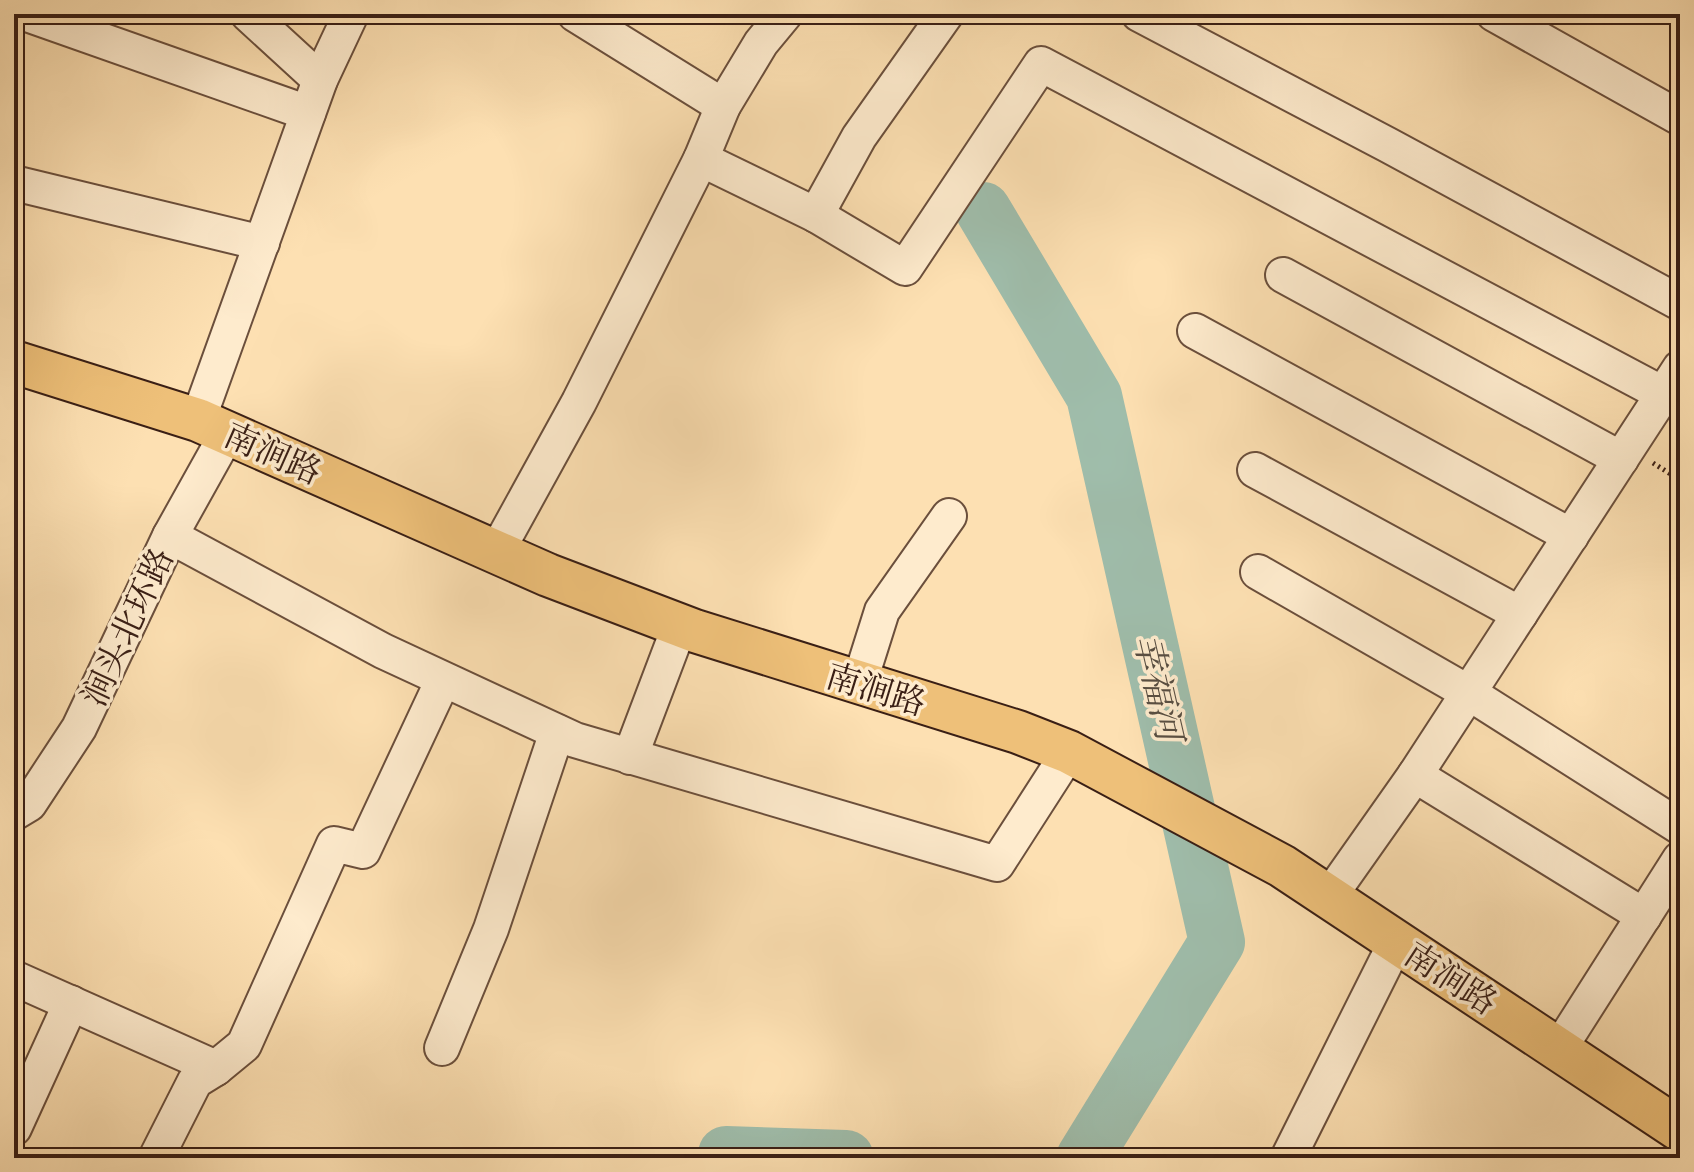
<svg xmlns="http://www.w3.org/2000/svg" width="1694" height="1172" font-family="'Sorts Mill Goudy','Noto Serif SC',serif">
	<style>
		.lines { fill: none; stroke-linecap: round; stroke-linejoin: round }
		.river { stroke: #9fbdab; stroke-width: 56 }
		.minor-casing { stroke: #6b4f3c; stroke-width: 38 }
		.major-casing { stroke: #3a1f15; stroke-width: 46 }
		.path { stroke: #3a1f15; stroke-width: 5; stroke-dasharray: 2 4; stroke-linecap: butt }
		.minor { stroke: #feebcd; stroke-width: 34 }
		.major { stroke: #eec079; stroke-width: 42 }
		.labels { text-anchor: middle; stroke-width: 7; stroke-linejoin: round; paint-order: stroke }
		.street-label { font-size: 34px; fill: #3a1f15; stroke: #feebcd }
		.water-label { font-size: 36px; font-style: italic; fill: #584e42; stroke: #feebcd }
	</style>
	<rect width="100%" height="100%" fill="#fde0b2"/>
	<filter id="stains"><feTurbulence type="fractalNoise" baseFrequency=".0025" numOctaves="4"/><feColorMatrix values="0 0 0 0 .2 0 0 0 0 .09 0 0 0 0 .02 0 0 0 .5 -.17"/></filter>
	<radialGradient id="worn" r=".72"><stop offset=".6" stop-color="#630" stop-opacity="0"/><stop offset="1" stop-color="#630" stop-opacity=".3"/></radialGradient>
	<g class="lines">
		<g class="river">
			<path d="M983,210L1094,396L1217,942L1084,1158"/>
			<path d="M726,1154L846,1158"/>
		</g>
		<defs>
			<g id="minor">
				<path d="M27,14L308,113"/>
				<path d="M248,14L320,80"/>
				<path d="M575,14L723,106"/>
				<path d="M1139,14L1388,145L1680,303"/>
				<path d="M1494,14L1680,118"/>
				<path d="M701,159L816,215L905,268L1041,64L1663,394"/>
				<path d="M14,183L262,243"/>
				<path d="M816,215L859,137L946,14"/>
				<path d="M1283,275L1621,459"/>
				<path d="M1195,331L1571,536"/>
				<path d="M198,420L320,80L351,14"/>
				<path d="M1255,470L1520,614"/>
				<path d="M170,536L383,651L575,740L997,864L1069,752"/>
				<path d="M497,551L579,402L701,159L723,106L761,43L785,14"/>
				<path d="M1258,572L1469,693L1680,827"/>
				<path d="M859,684L882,611L949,516"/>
				<path d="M630,757L680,625"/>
				<path d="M1415,775L1644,916"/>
				<path d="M14,813L29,804L79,728L170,536L228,432"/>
				<path d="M1329,897L1415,775L1680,368"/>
				<path d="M14,978L216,1068L244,1045L334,844L363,851L443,680"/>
				<path d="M442,1048L491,929L557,732"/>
				<path d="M1559,1049L1680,859"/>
				<path d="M14,1128L71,1003"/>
				<path d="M156,1158L195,1081L216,1068"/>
				<path d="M1288,1158L1396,942"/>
			</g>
			<path id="major" d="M14,362L198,420L548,575L695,631L1018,732L1069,752L1282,866L1680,1130"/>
		</defs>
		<use href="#minor" class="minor-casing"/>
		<use href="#major" class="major-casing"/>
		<path class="path" d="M1653,463L1680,480"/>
		<use href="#minor" class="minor"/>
		<use href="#major" class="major"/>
	</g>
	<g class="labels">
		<g class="street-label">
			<text transform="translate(273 453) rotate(24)" y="12">南涧路</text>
			<text transform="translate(127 627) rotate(-65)" y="12">涧头北环路</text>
			<text transform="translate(876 689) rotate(17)" y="12">南涧路</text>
			<text transform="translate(1451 978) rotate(33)" y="12">南涧路</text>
		</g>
		<g class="water-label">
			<text transform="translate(1159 687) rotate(77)" y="13">幸福河</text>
		</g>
	</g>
	<rect width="1694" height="1172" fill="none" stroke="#fde0b2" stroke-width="48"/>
	<rect x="16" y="16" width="1662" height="1140" fill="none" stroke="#3a1f15" stroke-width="4"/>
	<rect x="24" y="24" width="1646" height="1124" fill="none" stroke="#3a1f15" stroke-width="2"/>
	<rect width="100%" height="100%" filter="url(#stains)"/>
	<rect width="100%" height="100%" fill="url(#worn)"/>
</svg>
